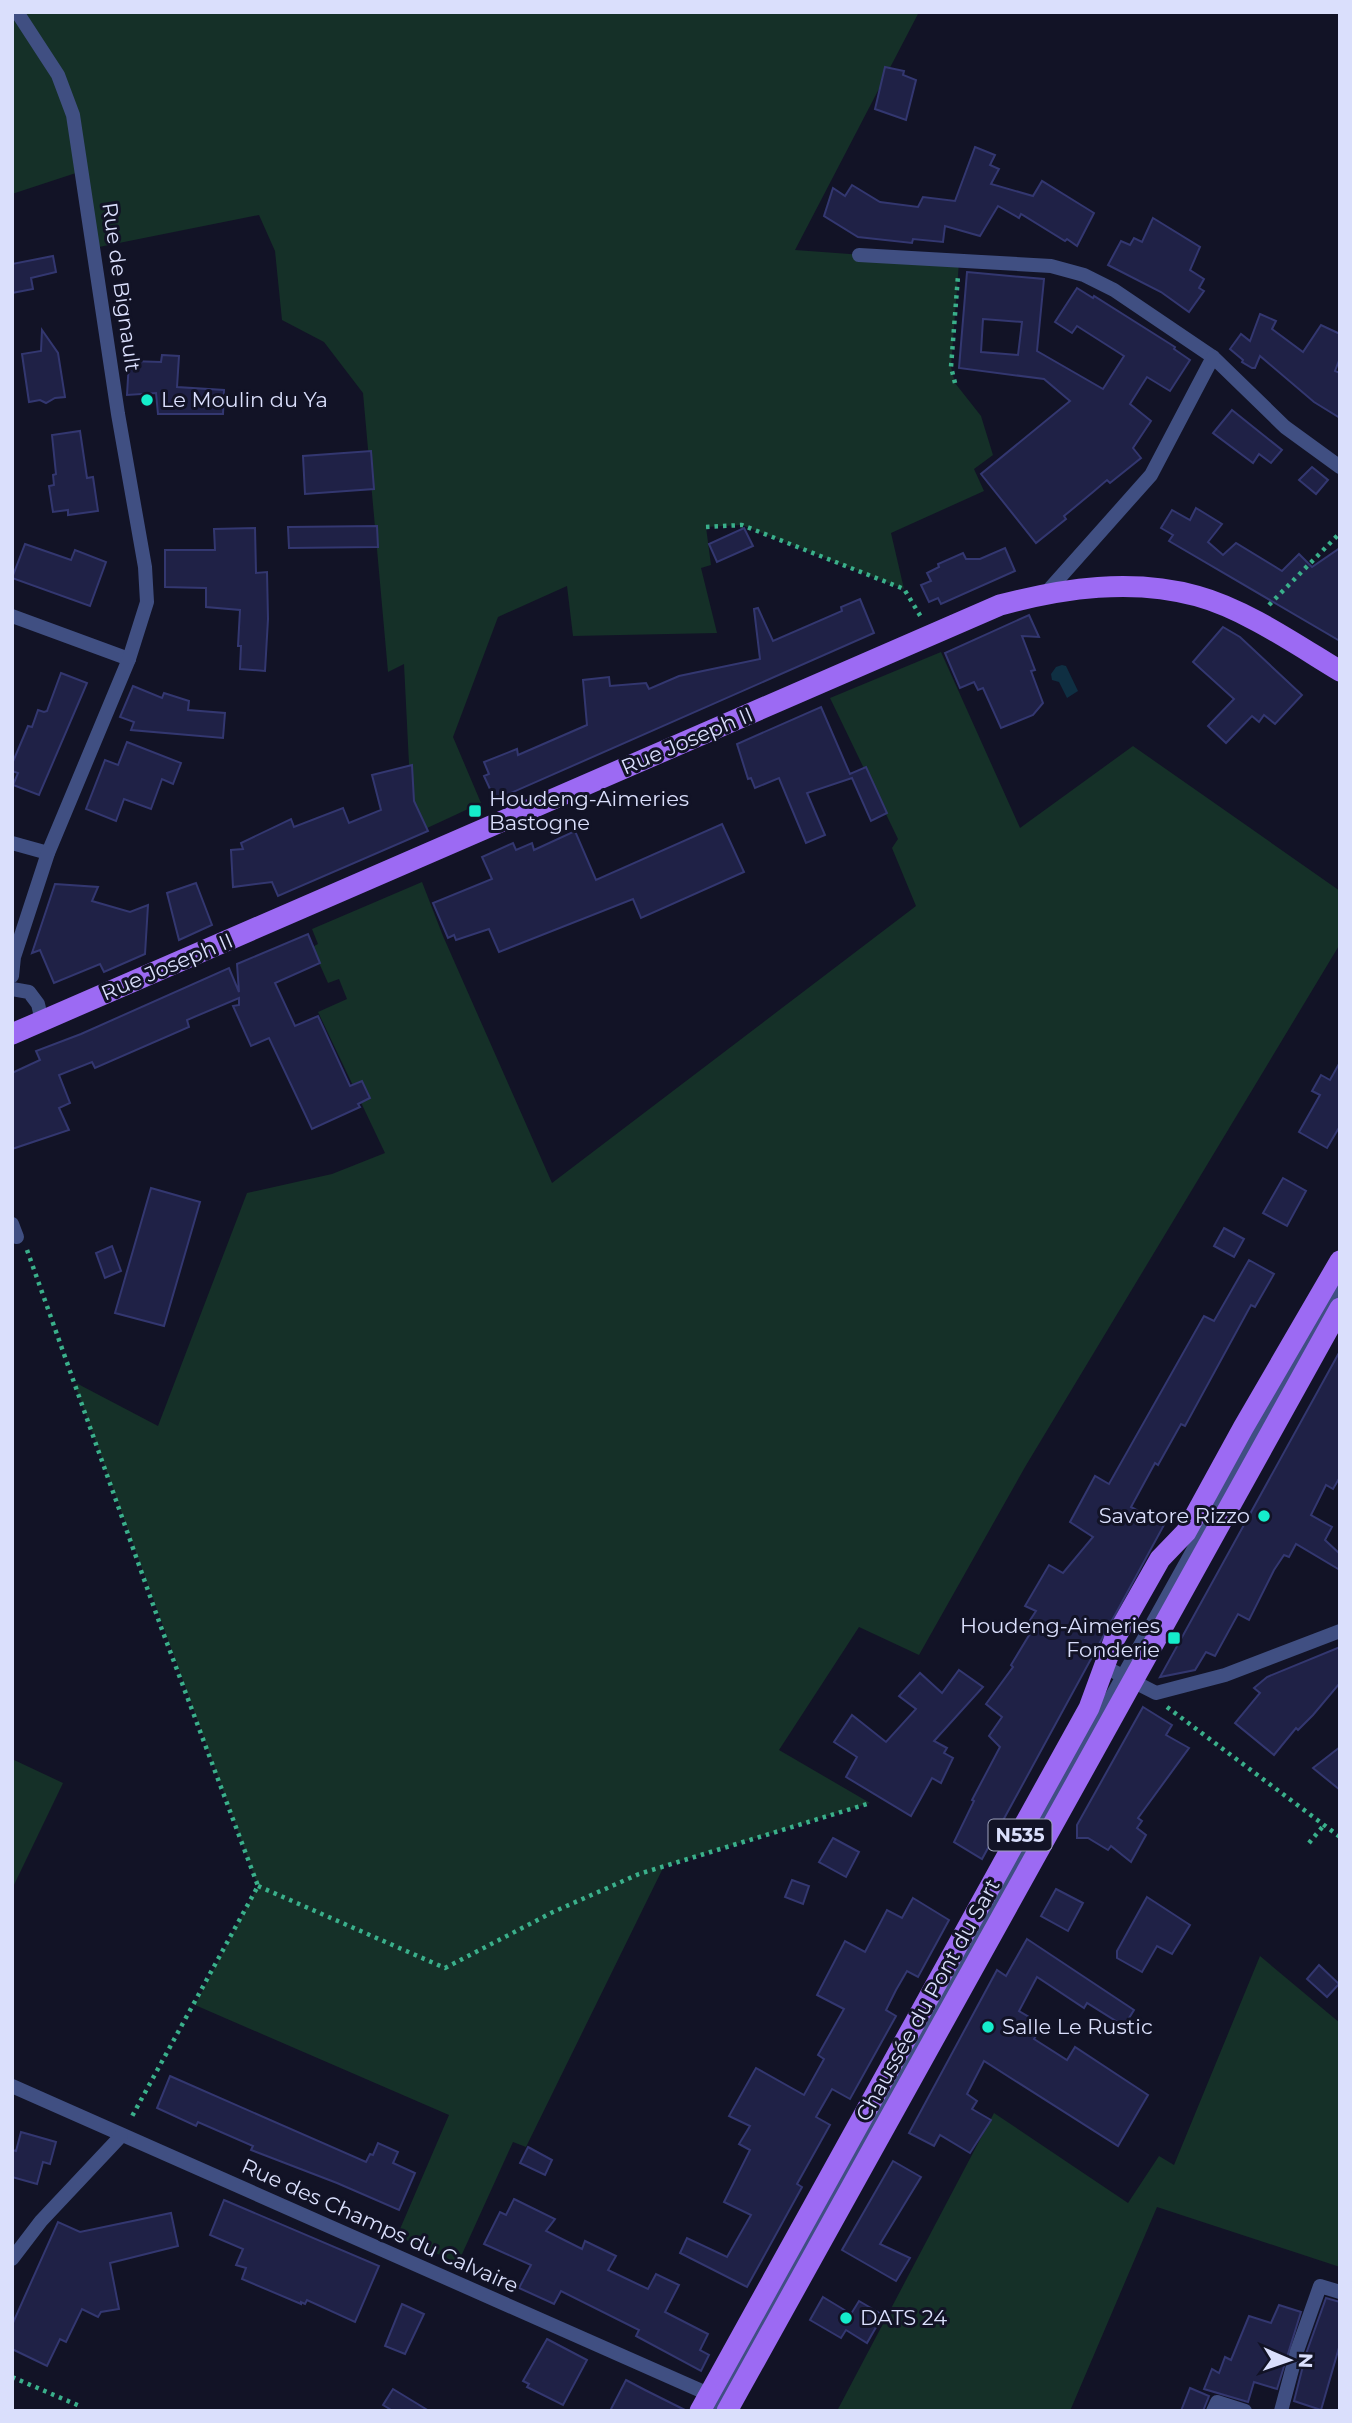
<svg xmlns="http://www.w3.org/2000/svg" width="1352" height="2423" font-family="Montserrat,sans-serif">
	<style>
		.green { fill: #153028 }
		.water { fill: #0f2f42 }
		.building { fill: #1f2146; stroke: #333770; stroke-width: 2; fill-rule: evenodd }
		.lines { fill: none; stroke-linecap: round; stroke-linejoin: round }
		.path { stroke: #3ab08b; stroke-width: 4.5; stroke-dasharray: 3.5 5; stroke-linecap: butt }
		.lane { stroke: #404f82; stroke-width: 12 }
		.street { stroke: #404f82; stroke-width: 14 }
		.primary { stroke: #9c6af3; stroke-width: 21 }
		.poi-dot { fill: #15edcb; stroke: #121326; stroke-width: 2.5 }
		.labels { text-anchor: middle; stroke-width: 6; stroke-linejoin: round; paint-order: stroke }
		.shield { fill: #121326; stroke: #9ea2bc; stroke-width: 2 }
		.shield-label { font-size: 19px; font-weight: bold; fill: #dadffc }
		.street-label { font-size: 21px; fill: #dadffc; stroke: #121326 }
		.poi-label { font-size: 21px; fill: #dadffc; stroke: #121326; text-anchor: start }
	</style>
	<rect width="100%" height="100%" fill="#121326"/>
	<g class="green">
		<path d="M12,12H919L795,250L959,262L951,367L955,383L981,416L993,455L974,469L984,491L891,533L904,589L742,525L706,527L711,565L701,568L717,633L573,636L567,586L498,617L453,737L481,803L425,829L413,799L409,764L404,664L388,672L363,393L324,342L282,320L275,251L259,215L94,248L82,171L12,194Z"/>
		<path d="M941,652L1020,828L1133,746L1340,891V944L1025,1467L919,1655L859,1627L779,1750L870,1803L664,1866L526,2147L513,2142L458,2263L397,2236L449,2115L195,2005L258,1886L75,1385L78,1384L158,1426L247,1193L332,1174L385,1153L318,1012L347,999L339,979L328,983L312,947L318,944L312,929L422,882L443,936L552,1183L916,906L892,848L898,839L830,698Z"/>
		<path d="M12,1759L63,1783L12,1889Z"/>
		<path d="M1260,1956L1340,2023V2267L1157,2207L1070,2411H837L994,2113L1128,2203L1159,2156L1174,2165Z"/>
	</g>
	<path class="water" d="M1062,665L1066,666L1078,691L1067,698L1059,682L1052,680L1051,674L1056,667Z"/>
	<g class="building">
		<path d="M885,67L904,71L903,75L916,80L906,120L875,109Z"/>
		<path d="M975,147L995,155L990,165L999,169L991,184L1033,196L1042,181L1094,213L1077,246L1067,239L1065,241L1021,214L1019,218L998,206L980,236L945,226L943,242L913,239L912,243L858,237L824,216L833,188L845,196L852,185L880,202L918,207L923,197L955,201Z"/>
		<path d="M1153,218L1200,247L1190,270L1204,279L1199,288L1204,291L1189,312L1161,292L1108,265L1121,241L1130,245L1134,238L1142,242Z"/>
		<path d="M53,256L56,272L31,278L33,289L12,293V264Z"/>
		<path d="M967,272L1044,279L1037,351L1103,389L1124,356L1077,326L1072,333L1055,322L1077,288L1093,298L1094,296L1175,347L1174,349L1190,360L1170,391L1147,377L1130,404L1151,421L1133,448L1141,458L1110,483L1107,480L1093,492L1064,516L1066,519L1036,543L981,474L1070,401L1044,379L959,368ZM983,319L1022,322L1018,355L981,352Z"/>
		<path d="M1260,314L1276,321L1272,329L1303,352L1321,325L1340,334V358L1335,371L1340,373V418L1314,402L1260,356L1255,368H1252L1242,362L1243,360L1230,349L1241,334L1250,341Z"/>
		<path d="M42,330L58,353L65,397L55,398L46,403L40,400L29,402L22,354L41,351Z"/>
		<path d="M162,355L179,356L177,387L224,390L223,414H158L156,393L127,395L129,361L161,362Z"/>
		<path d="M1232,410L1282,450L1271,463L1259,454L1253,463L1213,433Z"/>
		<path d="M80,431L87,478L93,477L98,511L68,515V510L53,512L49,486L54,485L53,475L56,474L52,435Z"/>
		<path d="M371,451L374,489L305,494L303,456Z"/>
		<path d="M1312,467L1328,480L1316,494L1299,480Z"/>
		<path d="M1196,508L1222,524L1208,542L1223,555L1236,543L1282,571L1299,554L1312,567L1340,548V641L1169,541L1173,535L1161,528L1172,510L1190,520Z"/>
		<path d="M377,526L378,547L289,548L288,527Z"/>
		<path d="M255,528L256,573L267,572L268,619L265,671L240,669L241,646H238L240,610L206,607V588L165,587V550H215L214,529Z"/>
		<path d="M744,528L753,546L717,562L709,544Z"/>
		<path d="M25,544L71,560L75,550L106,562L90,606L12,578Z"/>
		<path d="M1005,548L1015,571L941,604L938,598L929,602L921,585L931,581L927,573L939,567L938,564L963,553L966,559H980Z"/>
		<path d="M860,599L874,633L495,800L484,776L489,774L484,762L517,749L518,755L587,725L583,680L609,677L610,686L646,683L649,689L679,676L760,659L754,609L758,608L773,641L842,611L841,607Z"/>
		<path d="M1029,615L1039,637L1022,636L1035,670L1031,671L1043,703L1033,715L1001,728L983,688L978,690L974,682L960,688L945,653Z"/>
		<path d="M1223,627L1240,637L1302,695L1275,724L1264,715L1259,722L1252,716L1226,743L1208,726L1234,699L1193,662Z"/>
		<path d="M61,673L87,683L39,795L13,785L18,773L12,771V764L28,726L32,727L38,710L44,712L47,711Z"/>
		<path d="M133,686L162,698L164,693L189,701L188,710L225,713L223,738L131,730L134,722L120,717Z"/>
		<path d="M821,707L850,774L866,767L887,813L871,821L852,778L807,793L825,835L806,843L779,778L755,788L751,778L748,779L737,744Z"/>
		<path d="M127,742L181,763L173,784L162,779L151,809L124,799L116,821L86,809L105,760L118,765Z"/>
		<path d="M412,765L414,801L428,831L278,896L272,882L233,887L231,850L243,849L241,843L291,819L294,827L343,808L349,823L381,810L372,775Z"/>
		<path d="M722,824L744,872L641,918L633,899L499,952L489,929L456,940L454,935L448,938L433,903L492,879L482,857L513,843L516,850L532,843L534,850L575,831L596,880Z"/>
		<path d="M196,883L212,925L179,940L167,893Z"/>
		<path d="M55,884L98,887L92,901L130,912L148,905L145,954L104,972L100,964L54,983L40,950L32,953Z"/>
		<path d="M308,934L320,963L275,983L295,1026L318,1016L350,1086L362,1081L370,1098L358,1104L360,1107L312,1129L269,1038L251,1046L233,1006L239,1005V998L187,1020L189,1027L95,1068L92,1062L59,1075L70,1103L59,1108L69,1130L12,1149V1073L40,1060L36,1051L81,1034L229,968L239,992L237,964Z"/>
		<path d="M1340,1062V1126L1327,1148L1299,1132L1320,1095L1312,1091L1321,1075L1330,1080Z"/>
		<path d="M1283,1178L1306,1191L1287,1226L1263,1213Z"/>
		<path d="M151,1188L200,1202L164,1326L115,1313Z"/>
		<path d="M1224,1228L1244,1239L1234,1257L1214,1246Z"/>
		<path d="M112,1246L121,1271L105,1278L96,1253Z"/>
		<path d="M1249,1260L1274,1274L1255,1307L1251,1305L1185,1426L1181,1424L1158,1465L1155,1463L1131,1507L1164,1525L982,1859L954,1842L974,1801L972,1800L1000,1747L989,1736L1002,1717L986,1704L1013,1667L1011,1665L1031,1632L1025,1628L1036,1611L1025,1606L1049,1565L1063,1573L1093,1537L1070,1522L1095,1476L1109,1484L1204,1316L1214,1321Z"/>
		<path d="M1340,1351V1477L1333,1489L1326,1485L1311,1515L1332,1527L1325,1540L1340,1554V1570L1296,1544L1289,1557L1284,1555L1274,1570L1249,1620L1238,1614L1215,1656L1206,1652L1195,1670L1160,1677Z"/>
		<path d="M1340,1647V1683L1313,1715L1298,1730L1296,1728L1274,1755L1235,1723L1260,1693L1254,1688L1267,1677Z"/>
		<path d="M959,1670L983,1687L934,1741L947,1748L944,1753L953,1758L941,1783L932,1778L911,1816L846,1777L857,1757L834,1742L852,1715L886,1742L916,1709L899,1696L920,1673L942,1693Z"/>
		<path d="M1143,1707L1172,1725L1166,1735L1189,1748L1138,1818L1142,1821L1137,1828L1146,1835L1131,1862L1111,1846L1108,1850L1088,1838H1077V1825Z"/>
		<path d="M1340,1747V1790L1313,1768Z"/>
		<path d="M833,1838L859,1852L846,1877L819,1862Z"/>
		<path d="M792,1880L809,1886L803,1904L785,1897Z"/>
		<path d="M1056,1889L1083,1903L1068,1931L1041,1916Z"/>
		<path d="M1147,1897L1190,1925L1172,1954L1157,1946L1142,1972L1117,1958V1951Z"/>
		<path d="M913,1898L949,1920L918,1977L907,1971L896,1990L886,2010L896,2016L850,2099L832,2089L816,2117L830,2125L797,2184L802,2187L747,2287L680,2253L687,2238L727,2257L751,2215L724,2202L750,2150L739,2144L750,2126L729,2116L756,2068L804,2095L824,2059L818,2055L844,2009L817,1995L845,1941L865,1952L887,1910L902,1918Z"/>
		<path d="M1027,1939L1134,2010L1124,2026L1087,2003L1084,2008L1037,1977L1019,2011L1043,2025L1034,2039L1067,2060L1075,2047L1148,2095L1118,2146L984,2061L967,2094L977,2101L972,2109L991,2120L970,2153L940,2135L934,2146L909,2133L997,1970L1006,1976Z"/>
		<path d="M1319,1965L1339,1984L1327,1997L1307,1979Z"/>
		<path d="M170,2076L366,2162L370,2154L373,2155L378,2143L398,2152L393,2163L415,2173L399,2210L337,2183L251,2150L253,2146L198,2122L196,2126L157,2108Z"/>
		<path d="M21,2132L56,2142L50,2164L43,2162L37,2184L12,2177V2150L16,2151Z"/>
		<path d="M528,2147L552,2160L545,2175L520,2163Z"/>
		<path d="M893,2161L921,2177L880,2244L910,2258L896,2281L842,2250Z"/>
		<path d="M514,2199L555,2219L546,2231L582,2249L585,2241L616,2256L608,2270L648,2289L656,2274L679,2285L665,2312L708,2334L700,2350L709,2355L701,2371L636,2336L639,2330L561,2291L554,2304L519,2288L531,2265L484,2244L500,2212L506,2215Z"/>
		<path d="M224,2200L379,2266L355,2322L307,2300L305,2304L301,2302V2304L242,2279L246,2268L236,2265L243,2249L210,2235Z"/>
		<path d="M171,2213L178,2246L110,2263L119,2309L101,2312L98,2317L82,2309L66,2342L60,2339L47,2366L12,2349V2325L58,2222L80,2232Z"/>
		<path d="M823,2297L851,2314L859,2301L883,2315L867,2343L846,2330L841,2338L810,2320Z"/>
		<path d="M1326,2298L1340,2302V2344L1321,2410L1294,2401L1306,2354Z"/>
		<path d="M402,2304L424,2314L405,2354L385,2346Z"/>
		<path d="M1279,2305L1301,2312L1277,2389L1254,2382L1248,2402L1204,2389L1212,2369L1219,2373L1225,2357L1231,2360L1249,2316L1271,2323Z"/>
		<path d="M547,2339L587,2360L563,2405L527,2387L529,2384L523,2381Z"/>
		<path d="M626,2380L645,2390L687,2411H610Z"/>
		<path d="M1190,2388L1209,2396L1203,2411H1181Z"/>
		<path d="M393,2389L429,2411H393L383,2405Z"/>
	</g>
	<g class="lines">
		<g class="path">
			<path d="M955,383L951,367L958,276"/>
			<path d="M706,527L742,525L904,589L921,617"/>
			<path d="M1269,605L1340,533"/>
			<path d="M27,1250L161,1627L258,1886L130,2120"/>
			<path d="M1167,1707L1340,1837"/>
			<path d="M1309,1843L1324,1825"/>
			<path d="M258,1886L445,1968L553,1912L639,1874L870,1803"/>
			<path d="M12,2377L82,2407"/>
		</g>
		<path class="lane" d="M713,2411L1340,1284"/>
		<g class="street">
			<path d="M859,255L1051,266L1084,275L1114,290L1213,357L1285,427L1340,467"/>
			<path d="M1046,593L1151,475L1213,357"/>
			<path d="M12,616L129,659"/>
			<path d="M12,843L48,853"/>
			<path d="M12,976L14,957L48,853L129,659L147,602L145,567L118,414L73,115L58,75L17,12"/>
			<path d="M12,989L29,992L38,1004L42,1021"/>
			<path d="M12,1224L17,1237"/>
			<path d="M1105,1667L1156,1693L1225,1675L1340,1631"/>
			<path d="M12,2086L731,2404"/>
			<path d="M12,2259L41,2221L121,2136"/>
			<path d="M1213,2411L1217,2402L1245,2411"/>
			<path d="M1281,2411L1297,2351L1320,2286L1340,2292"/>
		</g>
		<g class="primary">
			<path d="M12,1034L1000,605C1064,588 1132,578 1197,596C1245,609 1297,645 1340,671"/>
			<path d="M700,2411L1089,1708L1114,1640L1160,1559L1186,1532L1243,1428L1340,1261"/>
			<path d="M727,2411L1340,1308"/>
		</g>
	</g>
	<g class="poi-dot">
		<circle cx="147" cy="400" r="7"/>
		<rect x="468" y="804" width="14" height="14" rx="3.5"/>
		<circle cx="1264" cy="1516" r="7"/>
		<rect x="1167" y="1631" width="14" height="14" rx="3.5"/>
		<circle cx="988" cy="2027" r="7"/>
		<circle cx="846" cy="2318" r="7"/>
	</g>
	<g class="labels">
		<rect class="shield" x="988.5" y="1819.5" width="63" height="31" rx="5"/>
		<g class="shield-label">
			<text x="1020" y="1842">N535</text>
		</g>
		<g class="street-label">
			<text transform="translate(121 287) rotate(82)" y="7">Rue de Bignault</text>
			<text transform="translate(687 741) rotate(-23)" y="7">Rue Joseph II</text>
			<text transform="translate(167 967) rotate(-23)" y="7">Rue Joseph II</text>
			<text transform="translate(928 2000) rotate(-61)" y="7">Chaussée du Pont du Sart</text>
			<text transform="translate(380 2226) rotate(24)" y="7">Rue des Champs du Calvaire</text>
		</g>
		<g class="poi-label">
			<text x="161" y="407">Le Moulin du Ya</text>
			<text x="489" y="806">Houdeng-Aimeries<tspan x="489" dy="24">Bastogne</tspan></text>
			<text x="1250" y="1523" text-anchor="end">Savatore Rizzo</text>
			<text x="1160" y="1633" text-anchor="end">Houdeng-Aimeries<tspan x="1160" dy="24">Fonderie</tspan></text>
			<text x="1002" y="2034">Salle Le Rustic</text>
			<text x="860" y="2325">DATS 24</text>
		</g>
	</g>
	<rect width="1352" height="2423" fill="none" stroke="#dadffc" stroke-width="28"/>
	<g transform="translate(1289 2360) rotate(92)" stroke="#121326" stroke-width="5" paint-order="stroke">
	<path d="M0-5L12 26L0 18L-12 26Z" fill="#dadffc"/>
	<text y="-10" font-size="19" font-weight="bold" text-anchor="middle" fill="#dadffc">N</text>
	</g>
</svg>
